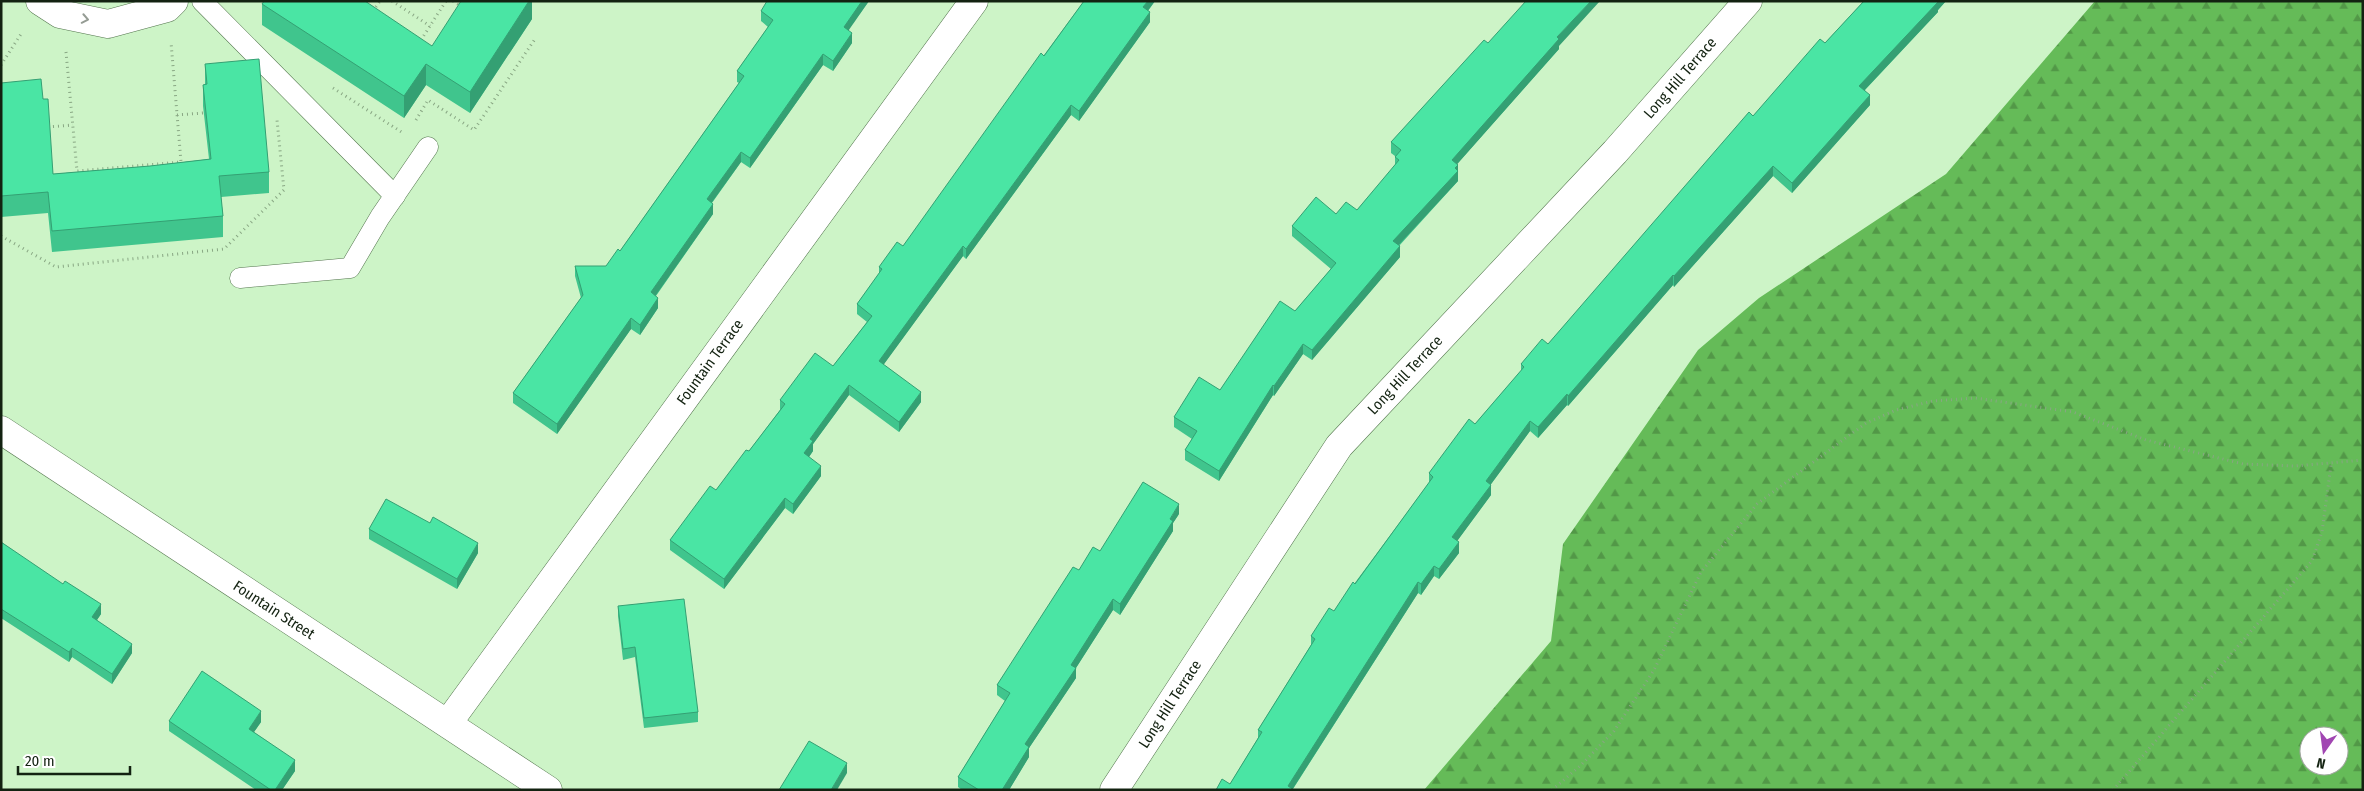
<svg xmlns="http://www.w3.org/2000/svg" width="2364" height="791" font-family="'Fira Sans Condensed',sans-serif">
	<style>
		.forest { fill: url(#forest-firs); fill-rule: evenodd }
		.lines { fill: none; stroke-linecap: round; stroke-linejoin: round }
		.service-casing { stroke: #53754d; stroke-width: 21 }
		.minor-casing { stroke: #53754d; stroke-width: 29 }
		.secondary-casing { stroke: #53754d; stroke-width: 29 }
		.path { stroke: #88a683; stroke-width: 3; stroke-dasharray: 1 4; stroke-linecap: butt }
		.service { stroke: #fff; stroke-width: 20 }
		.minor { stroke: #fff; stroke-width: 28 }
		.secondary { stroke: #fff; stroke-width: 28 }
		.wall { fill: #40c58d }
		.shaded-wall { fill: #34a073 }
		.building { fill: #4ae5a4; stroke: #34a073 }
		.oneway { stroke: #959c94 }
		.labels { text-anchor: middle; stroke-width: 5; stroke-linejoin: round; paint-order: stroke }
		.street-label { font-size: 15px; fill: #132211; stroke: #fff }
	</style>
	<defs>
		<pattern id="forest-firs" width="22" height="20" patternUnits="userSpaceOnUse" patternTransform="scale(1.25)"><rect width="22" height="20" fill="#65bb58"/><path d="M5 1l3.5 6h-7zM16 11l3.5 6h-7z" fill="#529847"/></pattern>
	</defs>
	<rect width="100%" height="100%" fill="#cdf4c7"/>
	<path class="forest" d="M2095,1H2363V790H1424L1551,641L1563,544L1698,350L1759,298L1946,174ZM2309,736H2339V766H2309Z"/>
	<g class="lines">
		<defs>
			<g id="service">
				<path d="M202,1L395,196"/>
				<path d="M240,278L350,268L380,217L428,147"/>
			</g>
			<g id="minor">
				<path d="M40,1L60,14L108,24L167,8L174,1"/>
				<path d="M448,723L974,1"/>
				<path d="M1114,790L1339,446L1615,152L1748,1"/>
			</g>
			<path id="secondary" d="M1,430L548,790"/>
		</defs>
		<use href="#service" class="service-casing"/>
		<use href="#minor" class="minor-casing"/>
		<use href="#secondary" class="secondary-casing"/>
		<g class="path">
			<path d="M392,1L430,26"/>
			<path d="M453,1L461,6"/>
			<path d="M373,11L380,1"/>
			<path d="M421,40L446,1"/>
			<path d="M66,52L77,171L181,162L171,42"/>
			<path d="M1,65L21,34"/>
			<path d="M333,88L403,133"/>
			<path d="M177,115L203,113"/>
			<path d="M416,120L428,100L474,130L535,39"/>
			<path d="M48,127L73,125"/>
			<path d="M1,236L56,267L224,249L284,190L277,120"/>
			<path d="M1552,790L1580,766L1614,731L1654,670L1701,572L1757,504L1866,423L1896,410L1933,401L1975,398L2073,412L2146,440L2243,464L2295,466L2363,460"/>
			<path d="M2113,790L2312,561L2322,532L2331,465"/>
		</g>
		<use href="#service" class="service"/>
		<use href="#minor" class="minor"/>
		<use href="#secondary" class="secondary"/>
	</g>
	<g class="wall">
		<path d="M532,1V19L470,113L426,85L404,118L262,25V4L432,46Z"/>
		<path d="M869,1L848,30L852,43L833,71L823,65L750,168L741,162L712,203L713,214L656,296L658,308L640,335L631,329L557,434L513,403V393L581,298L575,276V266H606L620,251L739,83L737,82V71L768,27L761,21V11Z"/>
		<path d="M1084,1H1155L1148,11L1150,22L1079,121L1071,115L966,259L963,256L883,365L921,402L899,432L849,395L813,444V451L809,457L821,476L793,514L785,508L724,589L670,550V540L716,490L749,451L780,410V400L833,366L867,322L857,314V304L879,274V267L903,246Z"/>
		<path d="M1864,1H1946L1938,10V12L1865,90L1870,105L1792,193L1773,176L1674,287L1673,285L1568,406L1567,405L1538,438L1530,431L1491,484V495L1457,541L1459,553L1439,579L1434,576L1421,595L1418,593L1293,789L1230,784L1258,738V730L1311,645V636L1334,611L1429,483V473L1475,424L1521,371V364L1548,344L1753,116L1825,43Z"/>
		<path d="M1488,43L1559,46V49L1457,164L1458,165V181L1399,246L1400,257L1312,360L1303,354L1274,396L1273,395L1219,481L1185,460V450L1192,439L1174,427V417L1220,390L1295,311L1331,269L1292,236V226L1336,214L1357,210L1395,166V156L1391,153V142Z"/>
		<path d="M205,64L269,172V193L221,197L223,216V237L52,252L48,213L1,217V83L43,99L53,174L150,166L209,159L203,106V85L205,84Z"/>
		<path d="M1179,514L1173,523V531L1120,615L1113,610L1076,668V678L1029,748V757L1009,790H962L958,787V777L1005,701L997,695V685L1079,570L1100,551Z"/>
		<path d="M369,529L478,553L457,589L369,539Z"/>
		<path d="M1,542L101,614L97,620L132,653L112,684L72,657L69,662L1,618Z"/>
		<path d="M618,606L698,712V722L644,728L635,657L623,660L618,616Z"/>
		<path d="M169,721L261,722L254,732L295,771L282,790H256L169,731Z"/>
	</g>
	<g class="shaded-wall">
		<path d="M529,1H532V19L470,113V92Z"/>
		<path d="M862,1H869L844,37V27Z"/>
		<path d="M1148,1H1155L1143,17V7Z"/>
		<path d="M1591,1H1600L1559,46V49L1452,170V160L1557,37Z"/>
		<path d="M1937,1H1946L1938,10V12L1859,96V86Z"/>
		<path d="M1150,12V22L1079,121V111Z"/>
		<path d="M852,33V43L833,71V61Z"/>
		<path d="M823,54V65L750,168V158Z"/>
		<path d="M426,64V85L404,118V96Z"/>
		<path d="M1870,95V105L1792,193V183Z"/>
		<path d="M1071,105V115L966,259V249Z"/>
		<path d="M741,152V162L707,209V199Z"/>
		<path d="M1458,165V181L1393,251V241Z"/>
		<path d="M1773,166V176L1674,287V276Z"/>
		<path d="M713,204V214L651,302V292Z"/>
		<path d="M963,246V256L879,371V361Z"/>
		<path d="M1400,246V257L1312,360V350Z"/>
		<path d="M1673,275V285L1568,406V396Z"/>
		<path d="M658,298V308L640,335V325Z"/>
		<path d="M631,318V329L557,434V424Z"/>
		<path d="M1303,344V354L1274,396V386Z"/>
		<path d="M849,385V395L813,444V451L804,464V453L810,439Z"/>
		<path d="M1273,385V395L1219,481V471Z"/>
		<path d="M921,392V402L899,432V422Z"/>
		<path d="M1567,394V405L1538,438V427Z"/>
		<path d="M1530,421V431L1486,491V481Z"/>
		<path d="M821,466V476L793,514V504Z"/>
		<path d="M1491,485V495L1452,548V537Z"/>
		<path d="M785,498V508L724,589V579Z"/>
		<path d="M1179,504V514L1173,523V531L1120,615V604Z"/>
		<path d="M1459,542V553L1439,579V569Z"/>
		<path d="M478,543V553L457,589V579Z"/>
		<path d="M1434,566V576L1421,595V584Z"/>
		<path d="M1418,582V593L1292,790L1288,786Z"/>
		<path d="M1113,599V610L1074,671L1076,668V678L1029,748V757L1009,790H1002L1025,744L1071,665Z"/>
		<path d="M101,604V614L92,627V617Z"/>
		<path d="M132,644V653L112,684V674Z"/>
		<path d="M72,648V657L69,662V652Z"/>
		<path d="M261,711V722L249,739V729Z"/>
		<path d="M295,760V771L282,790H275Z"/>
		<path d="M847,763V773L837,790H831Z"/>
	</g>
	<g class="building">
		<path d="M264,1H365L432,46L461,1H529L470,92L426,64L404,96L262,4Z"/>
		<path d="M767,1H862L844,27L852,33L833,61L823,54L750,158L741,152L707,199L713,204L651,292L658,298L640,325L631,318L557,424L513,393L583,295L575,266H606L618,249L620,251L744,76L737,71L773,20L761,11Z"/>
		<path d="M1084,1H1148L1143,7L1150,12L1079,111L1071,105L966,249L963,246L879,361L921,392L899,422L849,385L810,439L813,441L804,453L821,466L793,504L785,498L724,579L670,540L710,486L716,490L746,450L749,451L785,404L780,400L815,353L833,366L872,316L857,304L882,269L879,267L897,242L903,246L1041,53L1044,56Z"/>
		<path d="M1526,1H1591L1557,37L1559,39L1452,160L1458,165L1455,168L1458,171L1393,241L1400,246L1312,350L1303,344L1274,386L1273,385L1219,471L1185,450L1197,431L1174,417L1199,377L1220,390L1280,301L1295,311L1336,263L1292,226L1316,197L1336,214L1346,202L1357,210L1399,160L1395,157L1401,150L1391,142L1484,40L1488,43Z"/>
		<path d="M1864,1H1937L1938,2L1859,86L1870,95L1792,183L1773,166L1674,276L1673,275L1568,396L1567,394L1538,427L1530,421L1486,481L1491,485L1452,537L1459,542L1439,569L1434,566L1421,584L1418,582L1288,786L1294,790H1216L1222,779L1230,784L1262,732L1258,730L1315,639L1311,636L1329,608L1334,611L1353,582L1355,584L1433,477L1429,473L1469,419L1475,424L1524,367L1521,364L1542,339L1548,344L1749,112L1753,116L1820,39L1825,43Z"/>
		<path d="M259,59L269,172L219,176L223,216L52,231L48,192L1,196V83L41,79L43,99H48L53,174L150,166L211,159L203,85L207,84L205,64Z"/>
		<path d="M1143,482L1179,504L1170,519L1173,521L1120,604L1113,599L1071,665L1076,668L1025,744L1029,747L1002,790H979L958,777L1010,693L997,685L1073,567L1079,570L1093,547L1100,551Z"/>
		<path d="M386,499L430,523L433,517L478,543L457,579L369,529Z"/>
		<path d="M1,542L63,584L65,581L101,604L92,617L132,644L112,674L72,648L69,652L1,609Z"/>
		<path d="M684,599L698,712L644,718L635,647L623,649L618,606Z"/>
		<path d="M202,671L261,711L249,729L295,760L275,790H271L169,721Z"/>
		<path d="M809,741L847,763L831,790H779Z"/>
	</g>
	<defs><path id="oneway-chevron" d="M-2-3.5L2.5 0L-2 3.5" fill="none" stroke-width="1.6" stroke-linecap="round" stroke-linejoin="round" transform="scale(1.25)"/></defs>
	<use class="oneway" href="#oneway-chevron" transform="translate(85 19) rotate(11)"/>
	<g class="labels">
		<g class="street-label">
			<text transform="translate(1680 78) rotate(-49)" y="5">Long Hill Terrace</text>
			<text transform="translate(710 362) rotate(-54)" y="5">Fountain Terrace</text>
			<text transform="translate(1405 375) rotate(-47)" y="5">Long Hill Terrace</text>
			<text transform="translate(274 610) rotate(33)" y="5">Fountain Street</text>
			<text transform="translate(1170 704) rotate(-57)" y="5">Long Hill Terrace</text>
		</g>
	</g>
	<rect width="2364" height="791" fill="none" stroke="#132211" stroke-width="5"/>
	<g transform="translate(2324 751) rotate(194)"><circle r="24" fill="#ffffff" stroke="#a1a7a0"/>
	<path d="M0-4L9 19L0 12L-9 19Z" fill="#a146b2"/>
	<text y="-8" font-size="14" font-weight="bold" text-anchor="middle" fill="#132211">N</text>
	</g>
	<path d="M18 766v8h112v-8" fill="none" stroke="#132211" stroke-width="2.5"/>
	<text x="25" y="766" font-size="15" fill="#132211" stroke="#ffffff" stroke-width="4" paint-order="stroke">20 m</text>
</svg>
